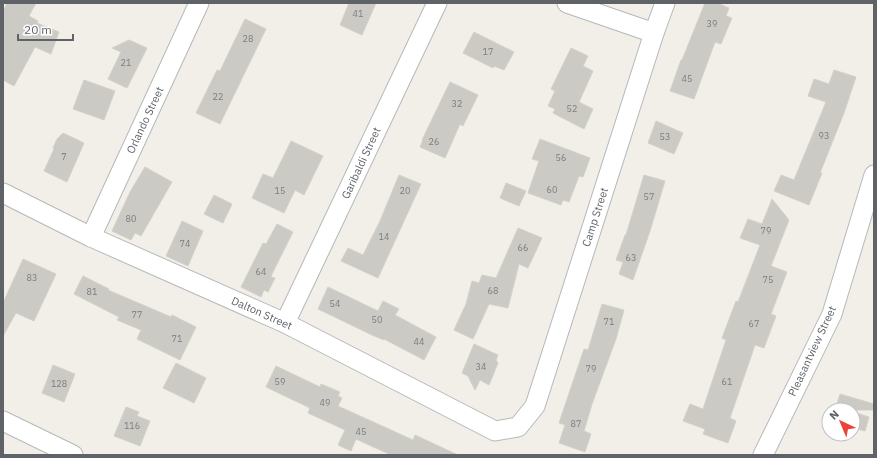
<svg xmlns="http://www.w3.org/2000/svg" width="877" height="458" font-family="'IBM Plex Sans',sans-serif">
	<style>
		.building { fill: #cccac5; stroke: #d6d1c6 }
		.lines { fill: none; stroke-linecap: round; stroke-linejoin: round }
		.street-casing { stroke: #b5b8bc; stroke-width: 21 }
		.street { stroke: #fff; stroke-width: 19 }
		.labels { text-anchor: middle; stroke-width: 3.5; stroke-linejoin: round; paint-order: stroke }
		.number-label { font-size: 9px; fill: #7a7d7f }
		.street-label { font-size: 11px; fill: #5f6368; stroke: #fff }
	</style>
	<rect width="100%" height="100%" fill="#f1efe8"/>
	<g class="building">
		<path d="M7,3H36L29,16L38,21L37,23L59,32L51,54L35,47L14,86L3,80V12Z"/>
		<path d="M349,3H376L362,35L340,25Z"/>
		<path d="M705,3H717L729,8L726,16L732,18L721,44L715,42L694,99L670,91L681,60H682Z"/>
		<path d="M245,19L266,29L220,124L196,113L217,70L220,71Z"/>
		<path d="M474,32L514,52L504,70L494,66L493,68L463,53Z"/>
		<path d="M129,40L147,48L127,88L108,79L121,52L112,48Z"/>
		<path d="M571,48L588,56L583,66L593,71L579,102L593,109L584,129L553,113L555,109L548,106L555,91L551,89Z"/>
		<path d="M834,70L856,77L844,113L820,173H822L809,205L774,191L781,175L794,180L826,102L808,96L814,79L829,84Z"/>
		<path d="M84,80L115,91L104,120L73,109Z"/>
		<path d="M450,82L478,95L463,126L460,124L445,158L420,147L423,140H422Z"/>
		<path d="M656,121L683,133L674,154L648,143Z"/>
		<path d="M63,133L84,143L67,182L44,171L54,149L53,148L57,139Z"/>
		<path d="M540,139L590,158L583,177L579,176L569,202L563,200L561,205L528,193L539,161L532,159Z"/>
		<path d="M291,141L323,156L304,195L295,190L284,213L252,198L263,174L273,178Z"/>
		<path d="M145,167L172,182L141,236L135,233L131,240L112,231L130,192Z"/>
		<path d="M399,175L421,184L378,278L341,261L348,248L363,255L380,221Z"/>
		<path d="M644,175L665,181L650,231L633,280L619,274L623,262L616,260L625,235H626Z"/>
		<path d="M506,183L526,191L519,206L500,198Z"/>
		<path d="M214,195L232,204L223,223L204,214Z"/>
		<path d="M772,199L789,220L771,266L787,272L771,314L776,316L764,348L755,345L730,418L736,421L728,443L703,434L705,429L683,421L690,404L703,409L726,340L722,338L736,301L738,302L760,245L740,238L748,219L762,224Z"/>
		<path d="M182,221L203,231L188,266L166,256Z"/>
		<path d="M277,224L293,232L272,274L271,277L275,278L268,292L264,290L261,297L241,287L263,243L266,244Z"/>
		<path d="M518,228L542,238L528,268L519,264L508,308L489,304L473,339L454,330L466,304L472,281L479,283L482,275L496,278Z"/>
		<path d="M23,259L56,274L34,321L16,313L3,336V303Z"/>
		<path d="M83,276L109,289L108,290L171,317L172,315L196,327L180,360L137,339L141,330L117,320L119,317L74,294Z"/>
		<path d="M328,287L378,311L383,301L399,309L395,315L436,337L424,360L384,339V340L374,336L318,309Z"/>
		<path d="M602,304L624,310L616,339L592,404L584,431L591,434L585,452L559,443L565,425L559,423L584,349L588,350Z"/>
		<path d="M474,344L498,355L496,360L498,363L489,385L480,380L475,390L468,376L462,373Z"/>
		<path d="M176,363L206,378L194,403L163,388Z"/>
		<path d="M53,365L75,374L64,402L42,393Z"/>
		<path d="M276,366L320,387L321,384L340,392L338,396L342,398L338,406L413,440L415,435L458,455H391L356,439L351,451L338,445L345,430L308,413L310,408L266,387Z"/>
		<path d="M840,394L874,404V410H835Z"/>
		<path d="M126,407L139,412L137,416L150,421L140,446L114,436Z"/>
		<path d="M853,412L869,417L865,431L853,428Z"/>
	</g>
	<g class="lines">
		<defs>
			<g id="street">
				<path d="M567,3L654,33"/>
				<path d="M3,193L91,237L285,323L495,431L518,427L535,406L654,33L665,3"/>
				<path d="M91,237L199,3"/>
				<path d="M285,323L437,3"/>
				<path d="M3,421L73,455"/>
				<path d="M763,455L832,314L874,175"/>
			</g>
		</defs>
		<use href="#street" class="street-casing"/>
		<use href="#street" class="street"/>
	</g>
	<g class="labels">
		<g class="number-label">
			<text x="358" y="17">41</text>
			<text x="712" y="27">39</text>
			<text x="248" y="42">28</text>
			<text x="488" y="55">17</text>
			<text x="126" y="66">21</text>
			<text x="687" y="82">45</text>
			<text x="218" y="100">22</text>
			<text x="457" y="107">32</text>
			<text x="572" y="112">52</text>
			<text x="824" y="139">93</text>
			<text x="665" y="140">53</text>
			<text x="434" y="145">26</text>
			<text x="64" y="160">7</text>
			<text x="561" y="161">56</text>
			<text x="552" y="193">60</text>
			<text x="280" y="194">15</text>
			<text x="405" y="194">20</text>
			<text x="649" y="200">57</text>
			<text x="131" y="222">80</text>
			<text x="766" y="234">79</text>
			<text x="384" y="240">14</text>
			<text x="185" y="247">74</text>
			<text x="523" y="251">66</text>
			<text x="631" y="261">63</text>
			<text x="261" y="275">64</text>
			<text x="32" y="281">83</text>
			<text x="768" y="283">75</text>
			<text x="493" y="294">68</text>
			<text x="92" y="295">81</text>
			<text x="335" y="307">54</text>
			<text x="137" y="318">77</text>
			<text x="377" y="323">50</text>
			<text x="609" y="325">71</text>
			<text x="754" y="327">67</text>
			<text x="177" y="342">71</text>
			<text x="419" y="345">44</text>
			<text x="481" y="370">34</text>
			<text x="591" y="372">79</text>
			<text x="280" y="385">59</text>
			<text x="727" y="385">61</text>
			<text x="59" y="387">128</text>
			<text x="325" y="406">49</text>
			<text x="576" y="427">87</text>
			<text x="132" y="429">116</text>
			<text x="361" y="435">45</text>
		</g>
		<g class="street-label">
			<text transform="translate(145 120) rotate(-65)" y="4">Orlando Street</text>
			<text transform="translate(361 163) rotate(-65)" y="4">Garibaldi Street</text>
			<text transform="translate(595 217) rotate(-72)" y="4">Camp Street</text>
			<text transform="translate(262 313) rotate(24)" y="4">Dalton Street</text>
			<text transform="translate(812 351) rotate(-65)" y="4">Pleasantview Street</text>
		</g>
	</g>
	<rect width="877" height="458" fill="none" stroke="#5f6368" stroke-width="8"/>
	<g transform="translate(841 422) rotate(316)"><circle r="19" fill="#ffffff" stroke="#bfc1c3"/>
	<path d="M0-3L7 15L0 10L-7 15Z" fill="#ea4335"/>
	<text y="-6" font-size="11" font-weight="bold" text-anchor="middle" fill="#5f6368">N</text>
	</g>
	<path d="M18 34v6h55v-6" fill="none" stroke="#5f6368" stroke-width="2"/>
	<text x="24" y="34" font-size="12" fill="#5f6368" stroke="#ffffff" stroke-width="3" paint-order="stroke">20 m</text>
</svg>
